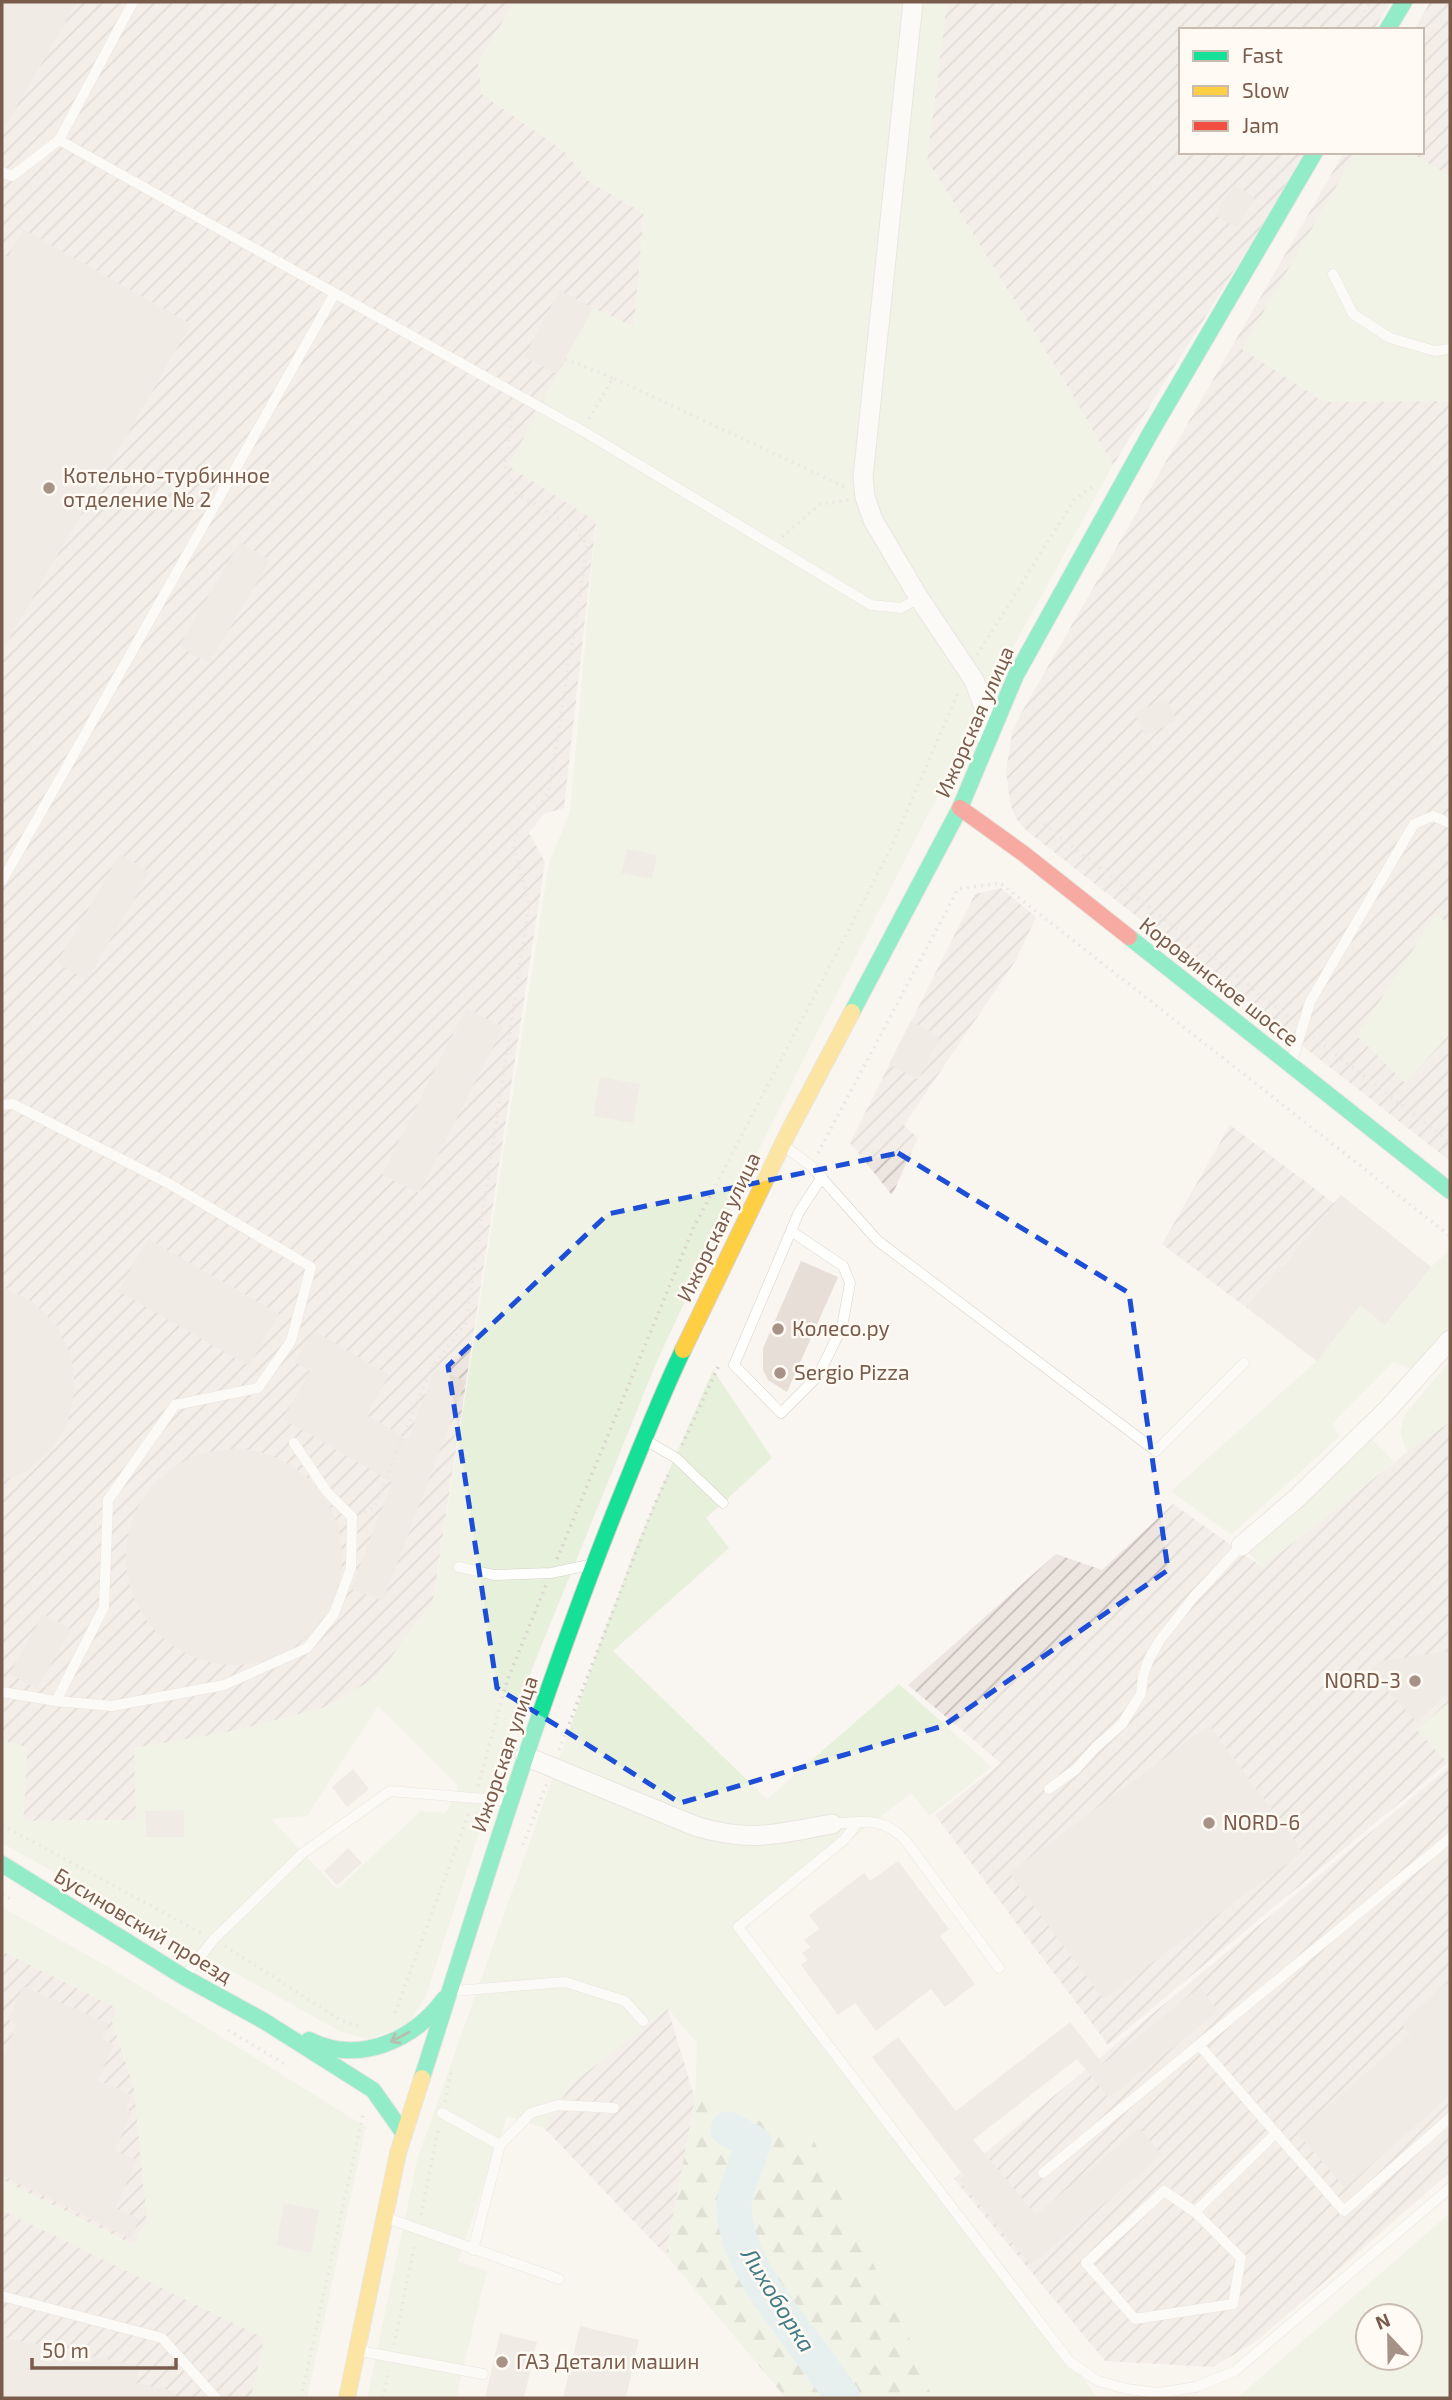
<svg xmlns="http://www.w3.org/2000/svg" width="1452" height="2400" font-family="'Exo 2',sans-serif">
	<style>
		.industrial { fill: url(#industrial-furrows) }
		.grass { fill: #e7f0db; fill-rule: evenodd }
		.forest { fill: url(#forest-firs) }
		.lines { fill: none; stroke-linecap: round; stroke-linejoin: round }
		.river { stroke: #d0e8ea; stroke-width: 35 }
		.building { fill: #e6ded7 }
		.lane-casing { stroke: #d7d1cb; stroke-width: 11 }
		.street-casing { stroke: #d7d1cb; stroke-width: 21 }
		.fast-casing { stroke: #d9d2cb; stroke-width: 18 }
		.slow-casing { stroke: #d9d2cb; stroke-width: 18 }
		.jam-casing { stroke: #d9d2cb; stroke-width: 18 }
		.path { stroke: #dcd5d0; stroke-width: 3.5; stroke-dasharray: 2 5; stroke-linecap: butt }
		.lane { stroke: #fefefd; stroke-width: 10 }
		.street { stroke: #fefefd; stroke-width: 19 }
		.fast { stroke: #16e098; stroke-width: 16 }
		.slow { stroke: #ffcf43; stroke-width: 16 }
		.jam { stroke: #f24e42; stroke-width: 16 }
		.oneway { stroke: #617d60 }
		.marked { fill: none; stroke: #1d4ed8; stroke-width: 5; stroke-dasharray: 14 9; stroke-linejoin: round }
		.poi-dot { fill: #a69286; stroke: #fffaf3; stroke-width: 2.5 }
		.labels { text-anchor: middle; stroke-width: 5; stroke-linejoin: round; paint-order: stroke }
		.poi-label { font-size: 21px; fill: #7a5c4d; stroke: #fffaf3; text-anchor: start }
		.street-label { font-size: 21px; fill: #7a5c4d; stroke: #fffaf3 }
		.water-label { font-size: 23px; font-style: italic; fill: #437c86; stroke: #fffaf3 }
	</style>
	<defs>
		<pattern id="industrial-furrows" width="10" height="10" patternUnits="userSpaceOnUse" patternTransform="scale(1.75)"><rect width="10" height="10" fill="#ede5e0"/><path d="M-1 1l2-2M0 10L10 0M9 11l2-2" fill="none" stroke="#c5bdb8"/></pattern>
		<pattern id="forest-firs" width="22" height="20" patternUnits="userSpaceOnUse" patternTransform="scale(1.75)"><rect width="22" height="20" fill="#e7f0db"/><path d="M5 1l3.5 6h-7zM16 11l3.5 6h-7z" fill="#c0c6b4"/></pattern>
	</defs>
	<rect width="100%" height="100%" fill="#f9f5f0"/>
	<g class="industrial">
		<path d="M2,2H514L478,64L482,94L564,151L589,181L644,213L634,327L593,308L509,466L596,521L564,808L544,814L529,833L545,862L433,1601L376,1678L326,1707L238,1730L137,1820L23,1821L27,1748L2,1740Z"/>
		<path d="M947,2H1390L1374,30H1181V152H1304L1270,213L1113,465L1061,376L927,160Z"/>
		<path d="M1430,2H1450V1161L1027,831L1016,819L1010,803L1006,771L1012,733L1020,715L1344,152H1422V30H1414Z"/>
		<path d="M1001,888L1036,917L1016,960L904,1125L918,1138L892,1195L850,1143L975,894Z"/>
		<path d="M1230,1125L1334,1203L1341,1195L1431,1267L1385,1325L1317,1361L1162,1244Z"/>
		<path d="M1450,1422V1761L1108,2045L935,1815L1001,1763L908,1685L1056,1554L1102,1570L1173,1504L1262,1567L1416,1445Z"/>
		<path d="M1450,1766V2172L1258,2340L1213,2367L1105,2361L954,2179Z"/>
		<path d="M2,1951L117,2008L112,2021L134,2087L147,2220L134,2245L2,2180Z"/>
		<path d="M668,2009L695,2099L666,2255L544,2128L571,2084Z"/>
		<path d="M2,2210L265,2338L251,2398H2Z"/>
	</g>
	<g class="grass">
		<path d="M514,2H947L927,160L1061,376L1113,465L1011,651L974,732L922,826L817,1033L707,1254L658,1359L532,1669L426,1996L407,2026L367,2039L339,2031L2,1843V1740L27,1747L23,1821L136,1820L134,1748L238,1730L326,1707L376,1678L433,1601L549,863L570,812L596,521L509,466L593,308L634,327L644,214L589,181L564,151L482,94L478,64ZM378,1706L458,1786L446,1813L421,1811L337,1889L271,1819L307,1816Z"/>
		<path d="M1356,152H1409L1450,176V401L1324,402L1242,349Z"/>
		<path d="M1436,914L1450,925V1034L1405,1083L1357,1036Z"/>
		<path d="M1450,1250V1327L1412,1369L1393,1362L1332,1424L1339,1437L1231,1535L1171,1491L1317,1361L1360,1305L1385,1324L1431,1267Z"/>
		<path d="M1450,1361V1422L1407,1452L1400,1432L1405,1414Z"/>
		<path d="M713,1370L772,1458L706,1518L729,1548L613,1651L767,1799L899,1684L992,1767L930,1816L911,1793L738,1927L1098,2398H932L916,2352L813,2139L695,2099L697,2043L668,2009L571,2084L544,2128L507,2116L458,2261L487,2271L456,2398H367L418,2157L602,1638L638,1542Z"/>
		<path d="M1372,1439L1394,1462L1262,1567L1245,1549Z"/>
		<path d="M1450,1701V1765L1417,1730Z"/>
		<path d="M2,1907L119,1973L366,2127L307,2398H251L264,2338L2,2210V2180L133,2245L147,2220L134,2087L112,2021L117,2008L2,1951Z"/>
		<path d="M1450,2213V2398H1237ZM1368,2316H1410V2358H1368Z"/>
	</g>
	<path class="forest" d="M695,2099L813,2139L916,2352L932,2398H786L666,2255Z"/>
	<g class="lines">
		<path class="river" d="M728,2129L754,2143C749,2158 735,2189 734,2204C732,2269 810,2344 843,2398"/>
	</g>
	<g class="building">
		<path d="M2,2H77L2,132Z"/>
		<path d="M1233,185L1255,197L1237,228L1215,215Z"/>
		<path d="M23,229L191,324L2,651V253L8,257Z"/>
		<path d="M560,290L593,308L557,374L524,357Z"/>
		<path d="M240,542L270,560L209,664L179,646Z"/>
		<path d="M1166,698L1177,720L1145,736L1134,713Z"/>
		<path d="M627,849L657,855L652,879L621,873Z"/>
		<path d="M120,854L150,872L87,980L57,963Z"/>
		<path d="M466,1008L503,1027L419,1193L382,1175Z"/>
		<path d="M911,1021L940,1037L918,1080L889,1064Z"/>
		<path d="M600,1077L640,1084L633,1123L593,1116Z"/>
		<path d="M1341,1195L1431,1267L1385,1325L1360,1305L1317,1361L1247,1307L1280,1265L1283,1267Z"/>
		<path d="M148,1239L279,1314L249,1366L118,1291Z"/>
		<path d="M801,1261L838,1277L787,1392L768,1380L763,1370V1348Z"/>
		<path d="M2,1286L33,1302L57,1326L71,1356L75,1389L68,1422L51,1450L25,1472L2,1481Z"/>
		<path d="M314,1331L389,1375L366,1415L408,1439L435,1369L466,1381L383,1601L351,1589L392,1482L283,1419L310,1371L295,1362Z"/>
		<circle cx="234" cy="1557" r="108"/>
		<path d="M43,1614L71,1629L37,1689L10,1674Z"/>
		<path d="M1450,1651V1692L1417,1722L1369,1671L1380,1661Z"/>
		<path d="M1209,1725L1303,1852L1103,1999L1009,1873Z"/>
		<path d="M353,1769L369,1789L347,1807L332,1787Z"/>
		<path d="M184,1810V1837H146L145,1811Z"/>
		<path d="M348,1848L362,1863L337,1885L324,1871Z"/>
		<path d="M898,1861L949,1929L940,1936L975,1984L945,2007L931,1989L876,2031L855,2003L838,2015L801,1965L808,1960L802,1953L810,1947L804,1940L819,1929L809,1915L864,1873L870,1881Z"/>
		<path d="M1450,1980V2095L1345,2188L1297,2133L1410,2034L1401,2024Z"/>
		<path d="M23,1986L109,2024L102,2039L114,2044L98,2080L132,2095L126,2109L132,2112L115,2151L137,2160L115,2208L139,2219L131,2239L2,2175V2061L17,2024L8,2020Z"/>
		<path d="M1200,1987L1219,2011L1109,2098L1077,2059L973,2140L1036,2215L1139,2128L1162,2155L1031,2265L959,2180L964,2176L872,2057L898,2037L956,2111L1070,2022L1103,2064Z"/>
		<path d="M284,2203L319,2210L311,2253L276,2246Z"/>
		<path d="M580,2326L639,2340L626,2398H563Z"/>
		<path d="M500,2333L537,2342L524,2398H485Z"/>
		<path d="M2,2337L139,2366L136,2383L174,2391V2398H2Z"/>
	</g>
	<g class="lines">
		<defs>
			<g id="lane">
				<path d="M133,2L59,140L583,431L871,605L901,608L919,598"/>
				<path d="M2,172L12,176L59,140"/>
				<path d="M1333,274L1353,314L1390,338L1435,351L1450,349"/>
				<path d="M2,881L335,293"/>
				<path d="M1292,1061L1310,1002L1414,824L1433,816L1450,823"/>
				<path d="M2,1105L13,1104L166,1182L311,1267L291,1341L258,1388L175,1405L108,1500L104,1607L56,1701L112,1706L224,1685L307,1648L334,1614L351,1568L352,1517L327,1492L294,1443"/>
				<path d="M783,1145L811,1166L878,1241L1156,1451L1244,1363"/>
				<path d="M791,1231L843,1266L850,1283L842,1327L818,1376L781,1413L734,1365L791,1231L799,1212L822,1177"/>
				<path d="M647,1441L676,1458L723,1503"/>
				<path d="M459,1567L494,1575L551,1573L589,1565"/>
				<path d="M2,1692L56,1701"/>
				<path d="M1049,1789L1075,1770L1096,1747L1122,1724L1141,1694L1143,1676L1149,1659L1160,1640L1192,1599L1241,1546"/>
				<path d="M857,1823L845,1839L738,1927L1070,2362L1098,2381L1127,2389L1158,2393L1196,2387L1235,2371L1450,2188"/>
				<path d="M832,1824C863,1822 883,1816 906,1841L999,1968"/>
				<path d="M185,1976L214,1939L303,1853L390,1791L510,1801"/>
				<path d="M453,1991L565,1982L625,2001L643,2021"/>
				<path d="M1199,2045L1344,2211L1450,2118"/>
				<path d="M442,2113L500,2145"/>
				<path d="M1043,2173L1450,1838"/>
				<path d="M1195,2212L1241,2258L1233,2304L1135,2319L1086,2263L1164,2191L1195,2212L1276,2133"/>
				<path d="M387,2218L559,2279"/>
				<path d="M473,2250L500,2145L531,2113L558,2105L614,2108"/>
				<path d="M2,2296L162,2338L216,2398"/>
				<path d="M360,2351L483,2374"/>
			</g>
			<g id="street">
				<path d="M913,2L863,477L865,497L873,520L919,598L974,680L985,710L986,737"/>
				<path d="M1241,1546L1297,1498L1389,1408L1450,1340"/>
				<path d="M525,1756L695,1826C751,1843 777,1834 832,1824"/>
			</g>
			<g id="fast">
				<path d="M1387,30L1404,2"/>
				<path d="M1129,937L1450,1191"/>
				<path d="M852,1012L960,808L1016,675L1151,432L1315,152"/>
				<path d="M2,1864L184,1977L264,2021L373,2090L404,2134"/>
				<path d="M309,2040C358,2065 413,2041 444,1999"/>
				<path d="M422,2078C485,1881 545,1683 623,1491C642,1444 661,1396 683,1350"/>
			</g>
			<g id="slow">
				<path d="M683,1350L788,1133L852,1012"/>
				<path d="M347,2398L398,2153L422,2078"/>
			</g>
			<path id="jam" d="M960,808L1024,854L1129,937"/>
		</defs>
		<use href="#lane" class="lane-casing"/>
		<use href="#street" class="street-casing"/>
		<use href="#fast" class="fast-casing"/>
		<use href="#slow" class="slow-casing"/>
		<use href="#jam" class="jam-casing"/>
		<g class="path">
			<path d="M1354,30L1370,2"/>
			<path d="M565,359L613,378"/>
			<path d="M589,419L613,378L845,487"/>
			<path d="M782,537L820,504L849,500"/>
			<path d="M977,655L1074,500L1093,486"/>
			<path d="M1044,824L1291,1019"/>
			<path d="M1313,1037L1450,1142"/>
			<path d="M818,1153L958,889L1000,883L1450,1236"/>
			<path d="M682,1445L720,1363"/>
			<path d="M364,1512L374,1508L432,1367L466,1323L529,904L514,847L515,836L549,792L587,546L577,530L516,493L504,464L508,455L512,408"/>
			<path d="M557,1559L693,1229L890,850L958,693"/>
			<path d="M559,1750L652,1511L670,1471"/>
			<path d="M478,1786L507,1681L546,1585"/>
			<path d="M2,1825L203,1934"/>
			<path d="M523,1845L547,1783"/>
			<path d="M2,1894L12,1900"/>
			<path d="M225,1946L342,2021L359,2026"/>
			<path d="M395,2013L470,1810"/>
			<path d="M228,2030L288,2066"/>
			<path d="M445,2102L452,2068"/>
			<path d="M421,2215L439,2126"/>
			<path d="M394,2345L415,2243"/>
			<path d="M301,2398L363,2115"/>
			<path d="M383,2398L389,2370"/>
		</g>
		<use href="#lane" class="lane"/>
		<use href="#street" class="street"/>
		<use href="#fast" class="fast"/>
		<use href="#slow" class="slow"/>
		<use href="#jam" class="jam"/>
	</g>
	<defs><path id="oneway-shaft" d="M-6 0H5M1.5-3L5.5 0L1.5 3" fill="none" stroke-width="1.6" stroke-linecap="round" stroke-linejoin="round" transform="scale(1.75)"/></defs>
	<use class="oneway" href="#oneway-shaft" transform="translate(400 2037) rotate(152)"/>
	<path d="M0 0H1452V2400H0ZM898,1153L1129,1293L1168,1570L943,1726L680,1803L497,1688L448,1366L608,1214Z" fill="#f9f5f0" fill-opacity=".55" fill-rule="evenodd"/>
	<path class="marked" d="M898,1153L1129,1293L1168,1570L943,1726L680,1803L497,1688L448,1366L608,1214Z"/>
	<g class="poi-dot">
		<circle cx="49" cy="488" r="7"/>
		<circle cx="778" cy="1329" r="7"/>
		<circle cx="780" cy="1373" r="7"/>
		<circle cx="1415" cy="1681" r="7"/>
		<circle cx="1209" cy="1823" r="7"/>
		<circle cx="502" cy="2362" r="7"/>
	</g>
	<g class="labels">
		<g class="poi-label">
			<text x="63" y="483">Котельно-турбинное<tspan x="63" dy="24">отделение № 2</tspan></text>
			<text x="792" y="1336">Колесо.ру</text>
			<text x="794" y="1380">Sergio Pizza</text>
			<text x="1401" y="1688" text-anchor="end">NORD-3</text>
			<text x="1223" y="1830">NORD-6</text>
			<text x="516" y="2369">ГАЗ Детали машин</text>
		</g>
		<g class="street-label">
			<text transform="translate(975 722) rotate(-66)" y="7">Ижорская улица</text>
			<text transform="translate(1219 982) rotate(38)" y="7">Коровинское шоссе</text>
			<text transform="translate(719 1227) rotate(-64)" y="7">Ижорская улица</text>
			<text transform="translate(505 1754) rotate(-71)" y="7">Ижорская улица</text>
			<text transform="translate(143 1926) rotate(31)" y="7">Бусиновский проезд</text>
		</g>
		<g class="water-label">
			<text transform="translate(778 2300) rotate(58)" y="8">Лихоборка</text>
		</g>
	</g>
	<rect width="1452" height="2400" fill="none" stroke="#7a5c4d" stroke-width="7"/>
	<rect x="1179" y="28" width="245" height="126" fill="#fffaf3" stroke="#cabbb1" stroke-width="2"/>
	<rect x="1193" y="51" width="35" height="10" fill="#16e098" stroke="#cabbb1" stroke-width="2"/>
	<text x="1242" y="63" font-size="21" fill="#7a5c4d">Fast</text>
	<rect x="1193" y="86" width="35" height="10" fill="#ffcf43" stroke="#cabbb1" stroke-width="2"/>
	<text x="1242" y="98" font-size="21" fill="#7a5c4d">Slow</text>
	<rect x="1193" y="121" width="35" height="10" fill="#f24e42" stroke="#cabbb1" stroke-width="2"/>
	<text x="1242" y="133" font-size="21" fill="#7a5c4d">Jam</text>
	<g transform="translate(1389 2337) rotate(338)"><circle r="33" fill="#fffaf3" stroke="#cabbb1" stroke-width="2"/>
	<path d="M0-5L12 26L0 18L-12 26Z" fill="#a69286"/>
	<text y="-10" font-size="19" font-weight="bold" text-anchor="middle" fill="#7a5c4d">N</text>
	</g>
	<path d="M32 2358v10h144v-10" fill="none" stroke="#7a5c4d" stroke-width="3.5"/>
	<text x="42" y="2358" font-size="21" fill="#7a5c4d" stroke="#fffaf3" stroke-width="5" paint-order="stroke">50 m</text>
</svg>
